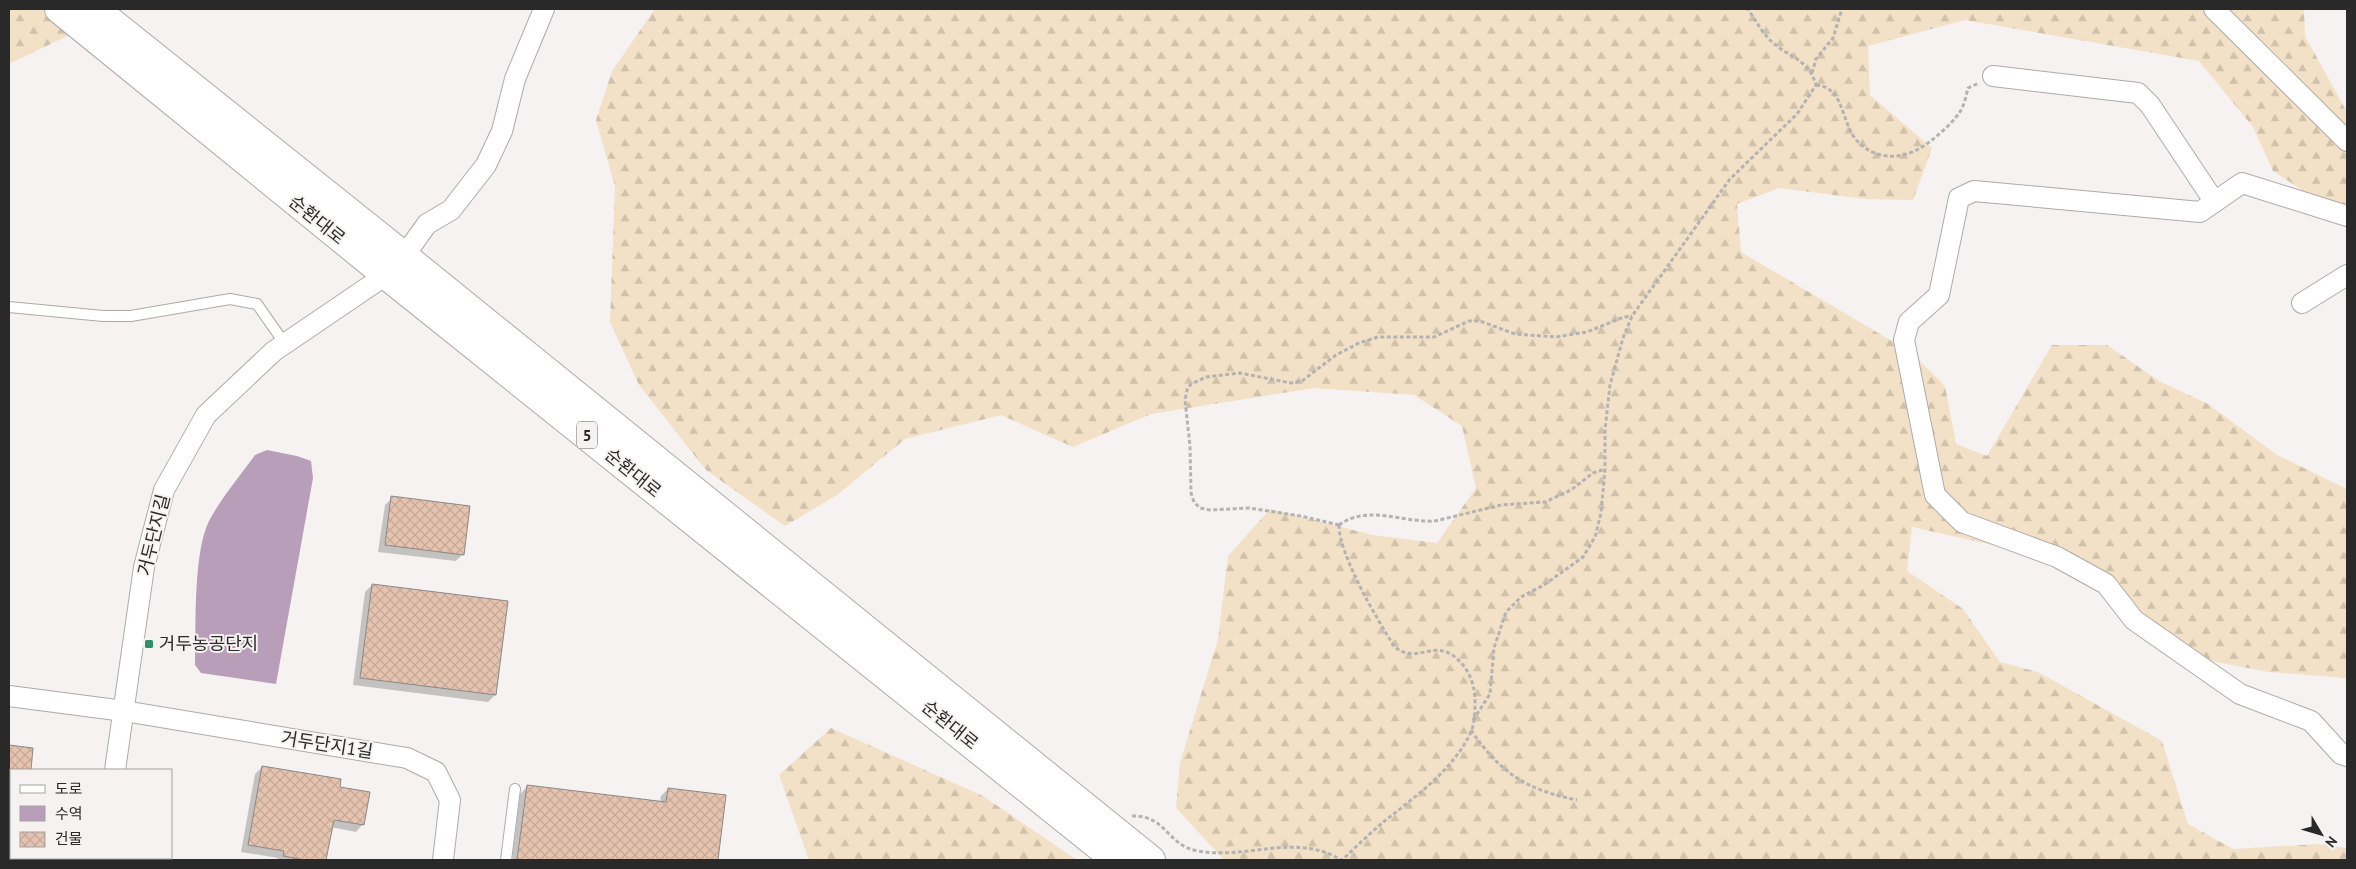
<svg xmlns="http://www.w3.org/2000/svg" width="2356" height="869" font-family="'PT Sans','Noto Sans KR',sans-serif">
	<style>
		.forest { fill: url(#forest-firs) }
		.water { fill: #b99eb9 }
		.shadow { fill: #0003 }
		.building { fill: url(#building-cross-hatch); stroke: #8b8887 }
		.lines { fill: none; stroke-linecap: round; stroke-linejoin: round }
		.service-casing { stroke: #aeaaaa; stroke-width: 12 }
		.minor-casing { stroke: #aeaaaa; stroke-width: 22 }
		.primary-casing { stroke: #aeaaaa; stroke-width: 30 }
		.path { stroke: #b5b2b2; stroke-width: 3; stroke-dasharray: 4 2.5; stroke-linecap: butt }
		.service { stroke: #fff; stroke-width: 10 }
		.minor { stroke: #fff; stroke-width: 20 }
		.primary { stroke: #fff; stroke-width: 28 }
		.poi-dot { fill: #29916e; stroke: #f6f2f2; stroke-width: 2 }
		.labels { text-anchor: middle; stroke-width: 4; stroke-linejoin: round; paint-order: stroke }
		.shield { fill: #f6f2f2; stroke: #676565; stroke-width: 1 }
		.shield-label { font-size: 16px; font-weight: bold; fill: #2a2929 }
		.street-label { font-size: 18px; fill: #2a2929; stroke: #f6f2f2 }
		.poi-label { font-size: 18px; fill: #2a2929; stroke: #f6f2f2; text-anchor: start }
	</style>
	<defs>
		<pattern id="forest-firs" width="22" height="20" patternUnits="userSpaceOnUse" patternTransform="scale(1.25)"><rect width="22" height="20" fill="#f2e1c6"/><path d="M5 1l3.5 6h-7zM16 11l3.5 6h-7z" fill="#d0c1aa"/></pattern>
		<pattern id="building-cross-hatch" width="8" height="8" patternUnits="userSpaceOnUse" patternTransform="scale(1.25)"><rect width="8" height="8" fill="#e5c3af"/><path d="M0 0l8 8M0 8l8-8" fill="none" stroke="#c5a897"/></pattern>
	</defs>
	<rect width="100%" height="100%" fill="#f6f2f2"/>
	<g class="forest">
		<path d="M9,9H124L9,64Z"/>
		<path d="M655,9H2304L2305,36L2347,112V204L2322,203L2273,171L2253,127L2199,61L1965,20L1868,46L1870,95L1932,148L1913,200L1865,199L1779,188L1737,204L1741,252L1912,353L1945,386L1956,444L1987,456L2052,345H2107L2159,381L2208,404L2277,455L2347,489V678L2268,672L2196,658L2094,582L2020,551L1912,527L1907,571L1963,609L2000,662L2038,672L2162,741L2188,824L2233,849L2318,844L2347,848V860H1224L1176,808L1180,763L1218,639L1228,556L1270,509L1373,535L1437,543L1476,488L1462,426L1414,395L1314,388L1151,414L1073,447L1001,415L905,439L837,495L785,526L706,470L639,385L610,322L615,186L596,120L612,71Z"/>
		<path d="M831,728L983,796L1077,860H809L779,775Z"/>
	</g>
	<path class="water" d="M267,450L297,456L311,461L313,478L276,684L201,673L195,665C196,628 193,553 209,521C221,498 240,476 255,455Z"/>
	<g class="shadow">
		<path d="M392,498L463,554L456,561L378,552L385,505Z"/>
		<path d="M372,585L495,695L488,702L353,685L365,592Z"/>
		<path d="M9,747L32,749L30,770H11V843H9Z"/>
		<path d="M262,767L339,788L363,824L356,832L331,827L325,860H277L278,858L241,852L255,774Z"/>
		<path d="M527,787L660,803L661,796L668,789L724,796L716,860H512L520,794Z"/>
	</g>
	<g class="building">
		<path d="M391,496L470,506L464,555L385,545Z"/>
		<path d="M372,584L508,601L496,695L360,678Z"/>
		<path d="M9,745L33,748L31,770H9Z"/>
		<path d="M262,766L341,779L340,787L370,792L364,825L334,820L326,860H305L283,856L284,851L248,845Z"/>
		<path d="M527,785L666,802L668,788L726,795L718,860H517Z"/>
	</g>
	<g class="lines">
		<defs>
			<g id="service">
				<path d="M9,307L103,316H131L230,299L257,304L285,344"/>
				<path d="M506,860L515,789"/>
			</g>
			<g id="minor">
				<path d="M2214,9L2347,141"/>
				<path d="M1993,76L2138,93L2150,105L2214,201"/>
				<path d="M2347,216L2242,183L2200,212L1974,191L1959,198L1939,295L1909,322L1904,340L1935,495L1962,522L2057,557L2106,584L2134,620L2240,694L2311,721L2341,754L2347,756"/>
				<path d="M2302,303L2347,275"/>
				<path d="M9,696L124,711L407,758L436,772L450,800L443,860"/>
				<path d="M115,770L144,567L164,490L206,415L274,351L386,275L404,256L427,224L451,210L486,165L502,131L515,79L544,9"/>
				<path d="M101,860L102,858"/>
			</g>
			<g id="primary">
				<path d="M59,9L386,275L1116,860"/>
				<path d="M95,9L404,256L1151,860"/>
			</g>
		</defs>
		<use href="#service" class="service-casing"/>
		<use href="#minor" class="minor-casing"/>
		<use href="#primary" class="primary-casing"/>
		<g class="path">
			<path d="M1812,73L1816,59L1833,38L1842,9"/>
			<path d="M1816,85C1843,87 1841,118 1854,137C1871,160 1900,161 1922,147C1932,141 1953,123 1959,113C1964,107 1966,96 1968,88L1979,83"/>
			<path d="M1339,525L1301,516L1249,508L1210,510L1200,508L1194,502L1191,493L1190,446L1185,400L1187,390L1191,384L1206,377L1240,373L1291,383L1302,381L1336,355L1359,343L1378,337H1434L1469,321H1480L1515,334L1556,337L1587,332L1624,317L1632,316"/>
			<path d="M1339,525C1339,555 1377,619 1394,646C1416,666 1434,638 1456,658C1468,668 1474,682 1475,698C1475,709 1475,722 1471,732C1452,772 1414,797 1381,824C1368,835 1355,848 1342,860"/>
			<path d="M1339,525C1368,504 1403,523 1435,521L1501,505L1545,502L1571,490L1593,473L1605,469"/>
			<path d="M1473,720L1490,694L1494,648L1506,612L1521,597L1544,585L1583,557L1595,537L1601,513L1605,469V430L1610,385L1623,338L1632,316L1730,179L1797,114L1816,85C1808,58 1789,58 1771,41C1762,32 1755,20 1748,9"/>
			<path d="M1471,730C1500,773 1527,790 1577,800"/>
			<path d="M1132,816C1167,815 1167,846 1198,851C1247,860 1296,832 1341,860"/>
		</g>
		<use href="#service" class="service"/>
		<use href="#minor" class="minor"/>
		<use href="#primary" class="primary"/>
	</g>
	<rect class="poi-dot" x="144" y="639" width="10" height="10" rx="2.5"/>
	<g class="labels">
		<rect class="shield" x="577" y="421.5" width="20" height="27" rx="4"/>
		<g class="shield-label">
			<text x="587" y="441">5</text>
		</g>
		<g class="street-label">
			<text transform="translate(317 220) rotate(39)" y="6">순환대로</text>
			<text transform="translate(633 473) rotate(39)" y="6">순환대로</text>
			<text transform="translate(154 535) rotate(-76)" y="6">거두단지길</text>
			<text transform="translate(950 725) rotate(39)" y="6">순환대로</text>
			<text transform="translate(327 745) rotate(9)" y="6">거두단지1길</text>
		</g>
		<g class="poi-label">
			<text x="159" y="650">거두농공단지</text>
		</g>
	</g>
	<rect width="2356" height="869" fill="none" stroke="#2a2929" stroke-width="20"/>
	<rect x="10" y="769" width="162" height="90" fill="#f6f2f2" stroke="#a4a2a2"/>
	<rect x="20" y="785" width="25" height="8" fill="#ffffff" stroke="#a4a2a2"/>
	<text x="55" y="794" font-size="15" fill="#2a2929">도로</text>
	<rect x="20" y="806" width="25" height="15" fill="#b99eb9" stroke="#a4a2a2"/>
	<text x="55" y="819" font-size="15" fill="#2a2929">수역</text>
	<rect x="20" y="832" width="25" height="15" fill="url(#building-cross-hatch)" stroke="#a4a2a2"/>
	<text x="55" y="844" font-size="15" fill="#2a2929">건물</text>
	<g transform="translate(2321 834) rotate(128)" stroke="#f6f2f2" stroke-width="4" paint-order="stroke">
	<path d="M0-4L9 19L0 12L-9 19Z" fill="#2a2929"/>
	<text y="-8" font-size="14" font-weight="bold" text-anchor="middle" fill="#2a2929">N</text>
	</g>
</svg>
